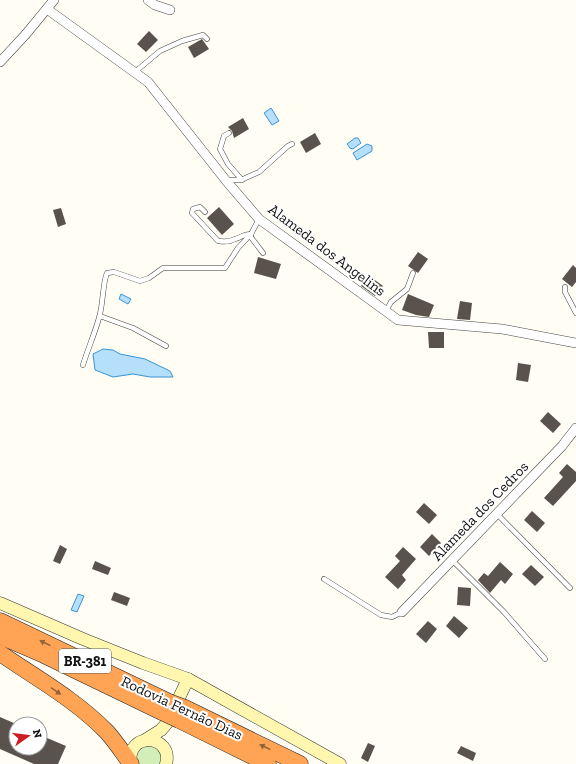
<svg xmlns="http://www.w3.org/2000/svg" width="576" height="764" font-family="'Zilla Slab',serif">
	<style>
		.green { fill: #d4eeba }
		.water { fill: #b5dffb; stroke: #3695d7 }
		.building { fill: #5a524c }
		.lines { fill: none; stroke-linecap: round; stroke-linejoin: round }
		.service-casing { stroke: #444; stroke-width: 5.5 }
		.minor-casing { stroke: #444; stroke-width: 10 }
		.secondary-casing { stroke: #333; stroke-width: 13 }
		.motorway-casing { stroke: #222; stroke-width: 17 }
		.service { stroke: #fff; stroke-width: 4.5 }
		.minor { stroke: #fff; stroke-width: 9 }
		.secondary { stroke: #fff7af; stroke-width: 12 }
		.motorway { stroke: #fea454; stroke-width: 16 }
		.motorway-bridge-casing { stroke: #222; stroke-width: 17; stroke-linecap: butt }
		.motorway-bridge { stroke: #fea454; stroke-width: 16 }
		.oneway { fill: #936236 }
		.labels { text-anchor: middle; stroke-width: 4; stroke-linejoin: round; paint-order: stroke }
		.shield { fill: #fff; stroke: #585858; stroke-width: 1 }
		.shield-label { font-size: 14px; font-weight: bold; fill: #111 }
		.street-label { font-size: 15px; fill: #111; stroke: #fff }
	</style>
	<rect width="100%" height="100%" fill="#fffdf4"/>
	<path class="green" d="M152,745L160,751L161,764H136L135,756L141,747Z"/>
	<g class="water">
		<path d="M271,108L279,121L272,125L264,113Z"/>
		<path d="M355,138H358L361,143L353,149L350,148L347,144Z"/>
		<path d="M367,144L372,146V151L357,160L353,153Z"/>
		<path d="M121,294L131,299L128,304L119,299Z"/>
		<path d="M103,349L113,350L120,354L145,359L170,371L173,377H150L133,374L113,377L95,370L93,354Z"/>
		<path d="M78,594L84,596L77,612L71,610Z"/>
	</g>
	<g class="building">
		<path d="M149,31L158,40L146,52L137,44Z"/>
		<path d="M202,39L209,49L194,58L188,47Z"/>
		<path d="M243,118L249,129L234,138L232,131L228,127Z"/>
		<path d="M315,133L321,144L306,153L300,142Z"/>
		<path d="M219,207L234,224L222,235L207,218Z"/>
		<path d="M61,208L66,224L58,227L53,210Z"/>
		<path d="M418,252L428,259L418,273L408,266Z"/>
		<path d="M258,257L281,264L276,279L254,273Z"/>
		<path d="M573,265L576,268V282L572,287L562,279Z"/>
		<path d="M368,275L383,286L375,296L361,286Z"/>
		<path d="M408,294L434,305L429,317L416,315L402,310Z"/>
		<path d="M460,301L472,303L470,320L457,319Z"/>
		<path d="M428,332H444V348H429Z"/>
		<path d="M518,363L531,365L528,382L516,380Z"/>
		<path d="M548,412L561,424L553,433L540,421Z"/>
		<path d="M567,464L576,472V481L553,506L544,498L563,477L559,473Z"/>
		<path d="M424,503L437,515L429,524L416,512Z"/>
		<path d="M532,511L545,523L537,532L524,520Z"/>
		<path d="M432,534L441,543L429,556L420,547Z"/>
		<path d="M60,545L67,549L60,564L53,561Z"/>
		<path d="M403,547L416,559L402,575L406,580L398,589L385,577L400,561L395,556Z"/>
		<path d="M95,561L111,568L108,575L92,569Z"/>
		<path d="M500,562L513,574L505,584L501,580L490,593L478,580L484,573L488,576Z"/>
		<path d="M531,565L544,577L535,586L522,574Z"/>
		<path d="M458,587L471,588L470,606L457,605Z"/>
		<path d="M114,592L130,598L127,606L111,600Z"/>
		<path d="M454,616L468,628L459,638L446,626Z"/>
		<path d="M428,621L437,629L426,643L416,634Z"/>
		<path d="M0,717L16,724V748H40V735L66,746L58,764H34L0,749Z"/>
		<path d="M368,743L375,746L368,762L361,758Z"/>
		<path d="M461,746L476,753L473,761L457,753Z"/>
	</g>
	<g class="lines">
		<defs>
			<g id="service">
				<path d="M135,72L160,51L182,41L203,35L207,39"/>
				<path d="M229,133L224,136L220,149L228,164L242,180"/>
				<path d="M226,180H241L259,172L288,146L292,144"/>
				<path d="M205,212L200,207L193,209L192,213L218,241C225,242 230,242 235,239C243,237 242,234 251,234"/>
				<path d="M259,219L250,236L263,253"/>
				<path d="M565,287V292L576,313"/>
				<path d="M386,311L391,302L407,289L413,273"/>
				<path d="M100,316L133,328L166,346"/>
				<path d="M83,365C88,348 96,331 100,314C103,302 103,282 107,273L114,272L140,281L149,278L163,268H225L238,248L251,234"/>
				<path d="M497,514L570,588"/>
				<path d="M452,560L504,612L545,659"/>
				<path d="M324,579L381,615L392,617L402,612"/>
			</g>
			<g id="minor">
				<path d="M148,0L155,5L170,10"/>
				<path d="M47,9L148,82L228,183L259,219L398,320L502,329L576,343"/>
				<path d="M0,62L26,34L54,0"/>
				<path d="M402,612L562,446L576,428"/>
			</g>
			<g id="secondary">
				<path d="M0,603L83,639L143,663L188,679L340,764"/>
				<path d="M145,740L161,730L167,723L188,679"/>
				<path d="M131,764C125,731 174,734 166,764"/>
			</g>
			<g id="motorway">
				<path d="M0,621L169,702"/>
				<path d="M0,636L44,655L164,713"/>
				<path d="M0,653C36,678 76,700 107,732C116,742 123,753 131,764"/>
				<path d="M185,708L300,764"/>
				<path d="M179,720L268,764"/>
			</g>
		</defs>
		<use href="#service" class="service-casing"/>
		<use href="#minor" class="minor-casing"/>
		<use href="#secondary" class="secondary-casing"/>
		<use href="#motorway" class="motorway-casing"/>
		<use href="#service" class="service"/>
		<use href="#minor" class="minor"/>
		<use href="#secondary" class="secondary"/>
		<use href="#motorway" class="motorway"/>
		<defs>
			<g id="motorway-bridge">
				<path d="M169,702L185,708"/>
				<path d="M164,713L179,720"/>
			</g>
		</defs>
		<use href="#motorway-bridge" class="motorway-bridge-casing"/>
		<use href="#motorway-bridge" class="motorway-bridge"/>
	</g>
	<defs><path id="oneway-solid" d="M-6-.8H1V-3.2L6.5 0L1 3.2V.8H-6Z"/></defs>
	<g class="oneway">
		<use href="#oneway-solid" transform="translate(45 643) rotate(-154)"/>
		<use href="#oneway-solid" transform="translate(56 691) rotate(34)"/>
		<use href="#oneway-solid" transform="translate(265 747) rotate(-154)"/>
	</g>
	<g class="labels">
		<rect class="shield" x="59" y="649" width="52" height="24" rx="3"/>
		<g class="shield-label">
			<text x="85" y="666">BR-381</text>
		</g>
		<g class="street-label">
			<text transform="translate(327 250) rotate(37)" y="5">Alameda dos Angelins</text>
			<text transform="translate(480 511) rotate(-46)" y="5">Alameda dos Cedros</text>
			<text transform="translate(182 708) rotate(25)" y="5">Rodovia Fernão Dias</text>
		</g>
	</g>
	<g transform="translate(28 736) rotate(76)"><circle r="19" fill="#ffffff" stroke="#a0a0a0"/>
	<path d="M0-3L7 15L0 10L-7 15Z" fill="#cd1d22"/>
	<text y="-6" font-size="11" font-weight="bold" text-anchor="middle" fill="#111111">N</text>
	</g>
</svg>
